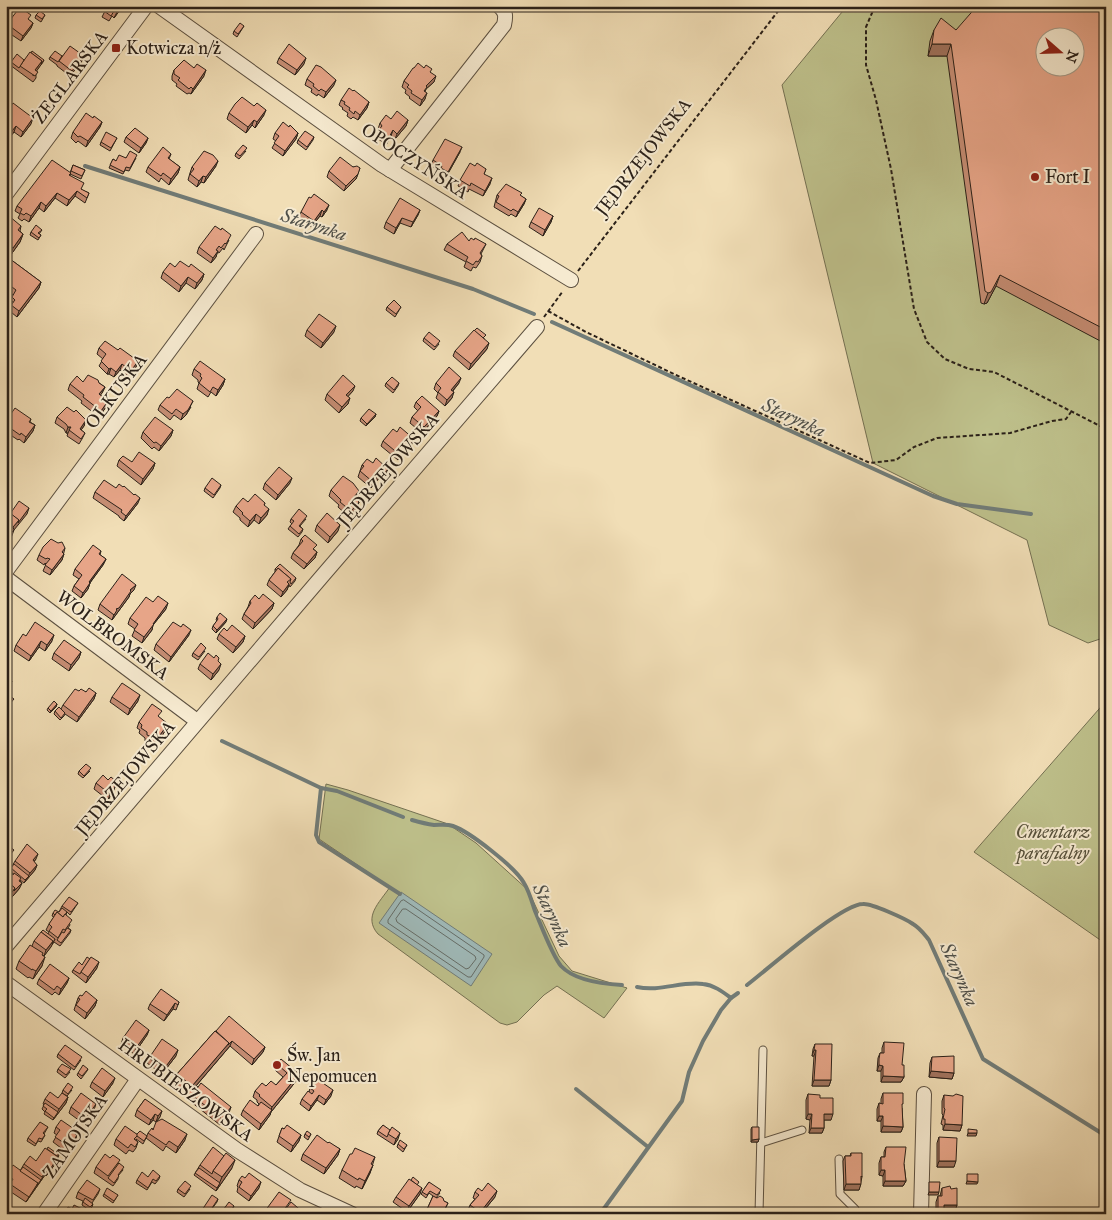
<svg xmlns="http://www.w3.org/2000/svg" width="1112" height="1220" font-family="'IM FELL Great Primer',serif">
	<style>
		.green { fill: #bec08b; stroke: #747052; fill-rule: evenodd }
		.water { fill: #9fb9b8; stroke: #717c78 }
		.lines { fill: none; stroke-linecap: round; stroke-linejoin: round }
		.shore { stroke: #656d68; stroke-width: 1 }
		.stream { stroke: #717c78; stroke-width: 4 }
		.lane-casing { stroke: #5c5040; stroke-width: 9 }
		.street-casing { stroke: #5c5040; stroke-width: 16 }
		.path { stroke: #2b2119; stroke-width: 2; stroke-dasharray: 4 2.5; stroke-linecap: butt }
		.lane { stroke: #f6ead0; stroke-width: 7 }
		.street { stroke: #f6ead0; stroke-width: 14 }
		.wall { fill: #c78e75; stroke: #2b2119; fill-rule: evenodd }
		.shaded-wall { fill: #a2745f; stroke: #2b2119 }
		.building { fill: #e7a588; stroke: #2b2119; fill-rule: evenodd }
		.poi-dot { fill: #8f2418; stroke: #f6ead0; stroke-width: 2 }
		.labels { text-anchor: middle; stroke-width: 4; stroke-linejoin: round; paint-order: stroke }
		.poi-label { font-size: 18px; fill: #2b2119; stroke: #f6ead0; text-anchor: start }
		.street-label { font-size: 18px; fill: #2b2119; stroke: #f6ead0 }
		.park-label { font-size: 18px; font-style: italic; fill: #57513b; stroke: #f6ead0 }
		.water-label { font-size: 19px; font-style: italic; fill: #4e4f49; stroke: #f6ead0 }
	</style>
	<rect width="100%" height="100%" fill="#f1deb6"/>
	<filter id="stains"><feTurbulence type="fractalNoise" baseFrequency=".004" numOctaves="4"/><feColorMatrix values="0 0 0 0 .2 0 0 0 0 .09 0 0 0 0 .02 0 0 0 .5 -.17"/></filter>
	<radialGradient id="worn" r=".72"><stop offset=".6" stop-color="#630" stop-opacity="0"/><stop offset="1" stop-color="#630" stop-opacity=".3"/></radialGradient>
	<g class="green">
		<path d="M847,6H1106V637L1088,643L1049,625L1027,540L873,463L782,85ZM1044,38H1074V68H1044Z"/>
		<path d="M1106,701V944L974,852Z"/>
		<path d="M326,784L348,790L448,824L476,843L528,890L559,956L572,971L627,988L604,1018L557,986L544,995L517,1022L507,1025L500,1023L378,934C363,917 379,903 390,887L319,839Z"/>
	</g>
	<path class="water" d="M401,892L492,954L471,986L379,923Z"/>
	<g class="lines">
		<g class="shore">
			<path d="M404,900L484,955V957L471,977H468L388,923V920L401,901Z"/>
			<path d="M403,909H406L475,956L476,959L469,968L466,969L397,922L396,919Z"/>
		</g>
		<g class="stream">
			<path d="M85,166L473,289L534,314"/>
			<path d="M552,322L933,496L957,504L1031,514"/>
			<path d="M222,741L321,788L337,791L403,817"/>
			<path d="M321,788L316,835L319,842L400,894"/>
			<path d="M412,820C419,822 427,824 434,825C441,825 447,824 453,826C470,832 515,867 524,883C529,891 532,902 535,911C541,925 552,955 561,966C575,981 603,984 622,985"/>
			<path d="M747,985C768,969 841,904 863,904C871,903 906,919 913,924C920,928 924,934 929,940L983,1059L1106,1136"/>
			<path d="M637,987C660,992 681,981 703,984C714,985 723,992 731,998L738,993"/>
			<path d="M576,1089L648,1147"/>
			<path d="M600,1214L682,1101L689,1072L703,1041L721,1010L731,998"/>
		</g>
		<defs>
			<g id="lane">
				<path d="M761,1143L802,1130"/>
				<path d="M839,1159L840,1194L855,1209L857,1214"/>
				<path d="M759,1214L763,1050"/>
			</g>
			<g id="street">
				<path d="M159,6L382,165L571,280"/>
				<path d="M390,170L504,25C506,16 506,12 499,6"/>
				<path d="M6,194L146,6"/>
				<path d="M6,571L256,234"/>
				<path d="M6,578L197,721"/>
				<path d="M6,946L324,574L537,327"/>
				<path d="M6,983L237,1150L300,1190L352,1214"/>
				<path d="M44,1214L138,1079"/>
				<path d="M921,1214L924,1094"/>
			</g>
		</defs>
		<use href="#lane" class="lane-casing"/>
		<use href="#street" class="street-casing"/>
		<g class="path">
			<path d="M875,6L866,27V65L876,100L891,169L914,309L927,342L945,359L969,369L994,372L1106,429"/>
			<path d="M578,271L782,6"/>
			<path d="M548,311L586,332L676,375L870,463L896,460L914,447L937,438L1010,433L1052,421L1066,419L1071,412"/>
			<path d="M544,317L563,291"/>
		</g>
		<use href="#lane" class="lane"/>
		<use href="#street" class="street"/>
	</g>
	<g class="wall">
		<path d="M59,6H68L64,12L59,8Z"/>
		<path d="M74,6H82L79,10Z"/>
		<path d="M101,6H123L114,18L112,16L109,21L102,17L105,11L100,8Z"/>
		<path d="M250,6H257L255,10Z"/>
		<path d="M367,6H378L374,12Z"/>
		<path d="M1106,6V344L996,286L987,303L984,304L981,303L947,56H928L930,41L934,30H956Z"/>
		<path d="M36,15H45L41,22L35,18Z"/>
		<path d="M29,20L33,23L31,28L21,41L6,31L7,24Z"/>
		<path d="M244,26L237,37L233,34L234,31Z"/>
		<path d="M62,56H84L82,61L70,76L57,66V65L49,59L50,57Z"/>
		<path d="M279,58L304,64L295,75L277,63Z"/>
		<path d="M24,60L43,62L36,71V78L33,82L10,65L11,62Z"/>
		<path d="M194,68L204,76L191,94L189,93L187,94L176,86L177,84L172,80V76L174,70Z"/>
		<path d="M414,68L431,73L434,82L426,89L425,92V99L420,106L409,98L410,97L405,93L406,90L402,87L404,81Z"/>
		<path d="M307,79L334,85L324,98L318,94L317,96L311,92L312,89L305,85Z"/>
		<path d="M341,100L369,102L367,108L358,120L353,117L351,119L347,116L348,113L342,109L343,108L339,105Z"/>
		<path d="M6,107L31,124L21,137L14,132L10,137L6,134Z"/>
		<path d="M229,113L264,115L255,128L252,125L246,133L227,119Z"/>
		<path d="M93,118L102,122L100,127L86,147L78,141L76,143L71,138L73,132Z"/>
		<path d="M391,119L408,120L406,126L395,139L391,136L386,145L376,137L379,130L378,129L380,123Z"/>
		<path d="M275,133H298L296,139L283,156L272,148L276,141L273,139Z"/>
		<path d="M126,137L148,138L146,143L139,153L124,142Z"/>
		<path d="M314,137L313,140L306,150L297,143L298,140Z"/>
		<path d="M117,138L110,151L100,145L101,142Z"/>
		<path d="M246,151L239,159L235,156L236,153Z"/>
		<path d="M460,152L446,177L439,173L440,171L431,166L433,160Z"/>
		<path d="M171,154L169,159L180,167L178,173L169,185L161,178L159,182L146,172L148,167Z"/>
		<path d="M126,158H136L129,171L125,170L123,174L109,168L113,159L116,161Z"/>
		<path d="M73,165L85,170L81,179L70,174V176L82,190L89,193L85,203L75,196L67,206L55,198L44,212L39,208L29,222L24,219L22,221L18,218L20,214L15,211L17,206L70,173Z"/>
		<path d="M216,166L204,183L201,182L197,187L188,180L190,173L192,167Z"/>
		<path d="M475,166L486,169L484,174L490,184L483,196L469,189L468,192L458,186L460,180Z"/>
		<path d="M353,167L360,168L356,179L344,191L327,177L329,171Z"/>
		<path d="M497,195L521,196L526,199L524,204L516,217L511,214L509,216L494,207Z"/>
		<path d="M327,210L322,217L320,216L311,227L299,217L301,212Z"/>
		<path d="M420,210L418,215L411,227L400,223L394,234L384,228L386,222Z"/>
		<path d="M553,216L551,222L543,236L529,227L531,222Z"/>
		<path d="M6,219L21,226L20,231L23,234L20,242L10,256L6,254Z"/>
		<path d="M42,230L39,234L41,235L38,240L30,235L31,232Z"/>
		<path d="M229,240L224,250L223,248L219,253L217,252L216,257L211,263L197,253L199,247Z"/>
		<path d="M469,241L486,244L481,254L482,256L480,262L476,268L473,267L471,271L464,267L466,262L444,250L447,244Z"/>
		<path d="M6,256L41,282L39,288L17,317L6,308ZM10,293L13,295L11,300L7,297Z"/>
		<path d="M175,267L204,274L202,280L195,289L186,283L179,292L161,278L163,272Z"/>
		<path d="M387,307H401L395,317L386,310Z"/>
		<path d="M307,330L334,332L321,348L305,336Z"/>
		<path d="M424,338L439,344L434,350L423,341Z"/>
		<path d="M484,338V339L487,349L469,370L453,356L455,351Z"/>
		<path d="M99,348L118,350L138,361L136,367L129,377L120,370L114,377L109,374H107L99,366L103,359L97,354Z"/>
		<path d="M194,369L225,379L223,385L216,396L211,392L208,397L197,389L199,383L198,382V380L192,375Z"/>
		<path d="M83,382L99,383L105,387L102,393L100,395L108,401L106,407L99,417L81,403L82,401L68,390L70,384Z"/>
		<path d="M386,383H399L398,386L393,393L385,386Z"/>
		<path d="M436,383H459L453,391L452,398L445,406L436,398L438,393L434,389Z"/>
		<path d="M353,391L348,396V404L339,413L325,400L327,394Z"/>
		<path d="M169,398L191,407L186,415L181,420L174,415L170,420L158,410L160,405Z"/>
		<path d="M416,402L439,411L437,416L422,433L410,423L412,417L418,411L414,407Z"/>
		<path d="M376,414L375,417L366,426L360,421L361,418Z"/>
		<path d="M57,417L86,420L84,426L81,430L85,433L82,439L79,444L67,436L68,433H66L64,429L55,423Z"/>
		<path d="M31,419L30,422L35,425L33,431L24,443L19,439L18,440L6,432V421Z"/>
		<path d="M173,430L171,436L159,451L154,447L152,449L141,438L143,432Z"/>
		<path d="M397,432L412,444L398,460L381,446L383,441Z"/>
		<path d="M119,460L132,462L155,463L153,469L141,485L117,466Z"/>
		<path d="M362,465L386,474L381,480L379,478L371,488L358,477Z"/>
		<path d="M265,483H290L276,500L263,489Z"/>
		<path d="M221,485L220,488L213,498L204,491L205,488Z"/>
		<path d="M331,490L359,491L357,496L355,499L359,502L357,508L349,517L338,507L339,505L329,496Z"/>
		<path d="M95,492L138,503L124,521L119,517V516L93,498Z"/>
		<path d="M248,502L265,503L264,506L267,515L259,524L254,520L248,527L240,520V518L233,512L236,506Z"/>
		<path d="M291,519H306L300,526L303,529L302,532L298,537L288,529L290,526L292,524L290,522Z"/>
		<path d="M317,525L338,531L328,543L315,531Z"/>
		<path d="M301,539L317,552L315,558L304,569L291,558L293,553L299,545Z"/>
		<path d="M65,548L62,560L50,575L43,571L46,564L45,563L44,565L37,560L39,555Z"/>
		<path d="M101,551L100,555L106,559L103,565L90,583L88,589L81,598L72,591L74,586L79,579L73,575L75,569Z"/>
		<path d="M275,569L296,578L295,581L290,587L289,585L287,590L281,597L267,585L269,580L275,572Z"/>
		<path d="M134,590L130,594L129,597L112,620L98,610L100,604Z"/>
		<path d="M259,599L274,603L272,609L253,629L242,619L244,614L248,607L250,601Z"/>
		<path d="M153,602L166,609L153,625L152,630L142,643L132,636L135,629L128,624L130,618Z"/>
		<path d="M217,617L226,622L216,633L212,629L213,626L217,621L216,620Z"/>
		<path d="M227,631L245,636L243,642L233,653L217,639L219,634Z"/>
		<path d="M189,635L169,662L154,650L156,644Z"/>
		<path d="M26,636L52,641L45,651L39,647L29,661L14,651L16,645Z"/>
		<path d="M205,651L198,660L192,656L193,653Z"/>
		<path d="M81,652L79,658L69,671L52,659L54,653Z"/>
		<path d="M200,664L219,670L211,680L198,669Z"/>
		<path d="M79,691L96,693L94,699L77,722L65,714L64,716L60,720L54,714L55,711L61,709L63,705Z"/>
		<path d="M112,697L138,701L128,715L110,702Z"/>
		<path d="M57,704L56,707L50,713L47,710L48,708Z"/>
		<path d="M159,717L166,730L155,745L145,741V738L139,733L140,730L137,728L139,722Z"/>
		<path d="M79,771H90L83,778L78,774Z"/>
		<path d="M108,780L117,782L113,792L108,800L94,789L96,783Z"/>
		<path d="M36,859L34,862L37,865L35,870L24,883L20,880V881L22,883L19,889L6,904V870L13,875V874L10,870L15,861Z"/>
		<path d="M78,903L70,915L67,912L66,915L70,925L68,928L71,930L70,933L60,946L54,942L44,956L43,955L42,966L33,979L29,977L28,978L16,969L19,961L32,946L34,941L48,934L49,932L46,930L49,924L54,917L52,916L53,913L59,912L62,906Z"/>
		<path d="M82,965L97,968L86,983L72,972L73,970Z"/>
		<path d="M69,978L67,983L59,995L55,992L52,995L37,984L39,979Z"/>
		<path d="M82,996L97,1000L95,1006L85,1019L74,1010L78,998Z"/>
		<path d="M179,1002L176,1010L173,1009L164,1021L148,1009L150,1004Z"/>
		<path d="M149,1030L147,1035L134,1054L121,1044L123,1038Z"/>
		<path d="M215,1031L265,1047L263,1052L252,1065L230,1046L196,1086L229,1113L220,1125L185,1097L187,1093L174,1083L177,1074Z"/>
		<path d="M884,1042L902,1065L904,1077L901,1082H881V1071H877L878,1058L880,1053H882V1048Z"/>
		<path d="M815,1044L831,1080L829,1086H812L814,1056H812L813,1049Z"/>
		<path d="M58,1054L81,1060L74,1070L57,1057Z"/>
		<path d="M176,1056L162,1074L147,1063L149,1058Z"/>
		<path d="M932,1057L954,1073L952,1079L929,1077L930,1063Z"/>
		<path d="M277,1064L299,1074L297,1080L271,1112L270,1115L259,1130L241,1115L243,1110L258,1106L259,1104L257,1102V1100L253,1097L255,1091L266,1086L276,1085L283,1077L275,1070Z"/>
		<path d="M58,1069L70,1072L65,1078L57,1072Z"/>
		<path d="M88,1069L87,1071L81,1079L77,1075L78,1073Z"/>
		<path d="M92,1082L113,1083L103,1097L90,1087Z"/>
		<path d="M310,1088L331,1096L324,1105L317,1100L309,1111L300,1104L302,1099L309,1092Z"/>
		<path d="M63,1090H72L67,1096L62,1093Z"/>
		<path d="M883,1093L902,1108L903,1127L901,1132H881V1121H877V1109L879,1103L881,1104V1099Z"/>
		<path d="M808,1094L820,1098L831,1120H824V1128L822,1133H809L810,1120L806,1119V1100Z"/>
		<path d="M944,1095L962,1125L960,1131L943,1130V1125L941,1124L943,1115L942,1114V1101Z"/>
		<path d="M68,1097L66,1103L53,1120L44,1114L45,1112L42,1109L44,1105L43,1104L45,1099Z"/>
		<path d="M145,1099L160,1117L156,1122L153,1120L149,1125L135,1116L137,1110Z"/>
		<path d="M71,1107L94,1110L84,1124L69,1113Z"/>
		<path d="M383,1125L398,1139L394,1145L377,1134L378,1131Z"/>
		<path d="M48,1127L44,1134L45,1135L44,1137L41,1142L38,1141L35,1146L27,1141L28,1138Z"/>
		<path d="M56,1127L77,1131L76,1134L77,1135L75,1141L70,1149L67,1147L65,1151L53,1142L57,1135L54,1133Z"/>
		<path d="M752,1127L759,1139L758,1142H751V1129Z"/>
		<path d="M282,1128L301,1135L299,1141L291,1152L277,1142Z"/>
		<path d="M153,1129L185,1140L176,1153L166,1146L163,1151L146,1138L148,1133Z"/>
		<path d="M137,1134L147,1136L143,1144L136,1139V1140L138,1142L136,1148L133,1152L129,1150L126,1154L114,1145L116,1139Z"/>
		<path d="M305,1134H311L308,1140L304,1137Z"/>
		<path d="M939,1137L954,1167H937V1143Z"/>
		<path d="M328,1143L340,1149L338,1155L324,1174L301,1160L303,1154Z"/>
		<path d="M398,1144L407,1145L403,1152L397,1147Z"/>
		<path d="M886,1147L904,1164L906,1181L903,1186H883V1176L879,1175V1163L881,1157H884V1152Z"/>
		<path d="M851,1153L862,1177L859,1190H844L843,1161L845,1156H850Z"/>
		<path d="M352,1154L375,1157L370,1173L362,1189L356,1186L355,1188L339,1178L342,1170Z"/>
		<path d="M59,1155L56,1163L46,1176L45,1175L26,1202L8,1190L10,1184L6,1182V1175L20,1171L24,1164Z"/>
		<path d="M119,1163L123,1170L118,1176V1179L113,1186L94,1173L96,1167Z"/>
		<path d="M200,1165L232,1168L216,1191L194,1175Z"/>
		<path d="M160,1176L159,1179L155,1184L152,1182L147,1190L136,1183L137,1180L148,1177Z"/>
		<path d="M239,1180L259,1188L249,1201L237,1192L238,1187L237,1186Z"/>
		<path d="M429,1182L440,1193L436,1198L448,1203L443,1214H425L433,1196L429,1193L426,1198L421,1194Z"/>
		<path d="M418,1185L420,1194L407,1212L393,1202L396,1197Z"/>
		<path d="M942,1188L957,1205L955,1211L957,1214H936V1202L938,1196H940Z"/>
		<path d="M100,1189L98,1194L92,1203L93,1204L92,1207L89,1210L82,1205L83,1201L76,1198L78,1192Z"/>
		<path d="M178,1189H190L184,1197L177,1192Z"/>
		<path d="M482,1191L495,1197L481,1214H472L468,1210L470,1205L475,1199L473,1198L475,1192Z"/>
		<path d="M104,1194L118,1195L113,1203L103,1196Z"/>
		<path d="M218,1199L217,1202L208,1214H203L201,1212L202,1210Z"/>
		<path d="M234,1206L230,1214H223L222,1213L223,1210Z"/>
	</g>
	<g class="shaded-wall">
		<path d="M121,6H123L114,18L117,12Z"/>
		<path d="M33,23L31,28L21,41L23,36Z"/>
		<path d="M932,44H951L947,56H928Z"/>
		<path d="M84,56L82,61L70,76L72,71Z"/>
		<path d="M306,58L304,64L295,75L297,70Z"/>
		<path d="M44,60L43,62L33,76L35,70L42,61Z"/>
		<path d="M206,70L204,76L191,94L193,89Z"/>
		<path d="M436,76L434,82L426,89L422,97L426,86Z"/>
		<path d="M336,80L334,85L324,98L326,92Z"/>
		<path d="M427,93L425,99L420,106L422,100Z"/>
		<path d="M369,102L367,108L358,120L360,115Z"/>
		<path d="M266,110L264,115L255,128L257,122Z"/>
		<path d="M33,118L31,124L21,137L23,132Z"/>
		<path d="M254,120L252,125L246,133L248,127Z"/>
		<path d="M408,120L406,126L395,139L397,134Z"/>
		<path d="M102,122L100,127L86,147L88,141Z"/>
		<path d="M16,126L14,132L10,137L12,131Z"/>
		<path d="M393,130L391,136L386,145L388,139Z"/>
		<path d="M298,133L296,139L283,156L285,151Z"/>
		<path d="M148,138L146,143L139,153L141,148Z"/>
		<path d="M462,147L460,152L446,177L448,172Z"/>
		<path d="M218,161L216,166L204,183L206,177Z"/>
		<path d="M180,167L178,173L169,185L171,179Z"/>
		<path d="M358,174L356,179L344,191L346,186Z"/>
		<path d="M203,176L201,182L197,187L199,181Z"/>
		<path d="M492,178L490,184L483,196L485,191Z"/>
		<path d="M77,191L75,196L67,206L69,200Z"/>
		<path d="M57,193L55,198L44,212L46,206Z"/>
		<path d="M526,199L524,204L516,217L518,212Z"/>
		<path d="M41,202L39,208L29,222L31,216Z"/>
		<path d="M329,205L327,210L322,217L324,212Z"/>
		<path d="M322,210L320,216L311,227L314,221Z"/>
		<path d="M420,210L418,215L411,227L413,222Z"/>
		<path d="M553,216L551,222L543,236L545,230Z"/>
		<path d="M402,218L400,223L394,234L396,228Z"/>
		<path d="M23,234L20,242L10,256L13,248Z"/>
		<path d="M218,251L216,257L211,263L213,258Z"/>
		<path d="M204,274L202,280L195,289L197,283Z"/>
		<path d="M1000,275L996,286L987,303L984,304L988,293Z"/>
		<path d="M188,277L186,283L179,292L181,286Z"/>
		<path d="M41,282L39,288L17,317L19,311Z"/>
		<path d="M12,287L10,293L6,297L8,292Z"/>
		<path d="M336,326L334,332L321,348L323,343Z"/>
		<path d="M489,343L487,349L469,370L471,364Z"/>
		<path d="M138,361L136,367L129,377L131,371Z"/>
		<path d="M122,364L120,370L114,377L116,372Z"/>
		<path d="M111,368L109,374H107L109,369Z"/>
		<path d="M461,378L459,383L449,395L451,390Z"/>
		<path d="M225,379L223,385L216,396L218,390Z"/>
		<path d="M355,386L353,391L344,401L346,395Z"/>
		<path d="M105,387L102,393L97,400L99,394Z"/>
		<path d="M454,392L452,398L445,406L447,400Z"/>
		<path d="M350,398L348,404L339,413L342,407Z"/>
		<path d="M108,401L106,407L99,417L101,411Z"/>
		<path d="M193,401L186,415L181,420L183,414Z"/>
		<path d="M439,411L437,416L422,433L424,427Z"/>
		<path d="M376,414L375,417L366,426L367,424Z"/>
		<path d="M86,420L84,426L78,434L80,429Z"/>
		<path d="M35,425L33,431L24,443L26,437Z"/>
		<path d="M68,427H71L68,433H66Z"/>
		<path d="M173,430L171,436L159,451L161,446Z"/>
		<path d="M414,439L412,444L398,460L400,455Z"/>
		<path d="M155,463L153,469L141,485L143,479Z"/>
		<path d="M388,469L386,474L381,480L384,474Z"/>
		<path d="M381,472L379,478L371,488L373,482Z"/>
		<path d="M292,478L290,483L276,500L278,495Z"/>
		<path d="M359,491L357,496L352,503L354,497Z"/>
		<path d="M140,498L138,503L124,521L126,516Z"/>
		<path d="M359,502L357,508L349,517L351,511Z"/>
		<path d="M29,508L27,514L14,530L11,538L6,543V538L13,527Z"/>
		<path d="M269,509L267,515L259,524L261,518Z"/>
		<path d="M256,514L254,520L248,527L250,521Z"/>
		<path d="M340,525L338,531L328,543L330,537Z"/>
		<path d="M317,552L315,558L304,569L307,564Z"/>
		<path d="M64,554L62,560L50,575L52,570Z"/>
		<path d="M106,559L103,565L86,588L89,582Z"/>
		<path d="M90,583L88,589L81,598L83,593Z"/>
		<path d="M289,584L287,590L281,597L283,592Z"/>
		<path d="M136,585L134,590L130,594L129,597L112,620L116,609L130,590Z"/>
		<path d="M168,603L166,609L153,625L152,630L142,643L144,637L153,624Z"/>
		<path d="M274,603L272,609L253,629L255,623Z"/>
		<path d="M227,619L226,622L216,633L217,630Z"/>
		<path d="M191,630L189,635L169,662L171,657Z"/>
		<path d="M54,635L52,641L45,651L47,645Z"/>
		<path d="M245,636L243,642L233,653L236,647Z"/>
		<path d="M41,641L39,647L29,661L31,656Z"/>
		<path d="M81,652L79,658L69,671L71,665Z"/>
		<path d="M221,664L219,670L211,680L213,674Z"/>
		<path d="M12,681L10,687L6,691V688Z"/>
		<path d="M96,693L94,699L77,722L79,717Z"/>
		<path d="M140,695L138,701L128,715L130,709Z"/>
		<path d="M57,704L56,707L50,713L51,711Z"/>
		<path d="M168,724L166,730L155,745L157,739Z"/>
		<path d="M117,782L113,792L108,800L110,794Z"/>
		<path d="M38,854L36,859L30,866L33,860Z"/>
		<path d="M37,865L35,870L24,883L30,873Z"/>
		<path d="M22,883L19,889L6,904L8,897L15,888Z"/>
		<path d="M55,939L51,947L44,956L46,950Z"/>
		<path d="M45,957L42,966L33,979L36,971Z"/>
		<path d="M99,962L97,968L86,983L88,977Z"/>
		<path d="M69,978L67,983L59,995L61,989Z"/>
		<path d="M97,1000L95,1006L85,1019L87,1013Z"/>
		<path d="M175,1003L173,1009L164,1021L167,1015Z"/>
		<path d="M149,1030L147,1035L134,1054L136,1048Z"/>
		<path d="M232,1041L230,1046L189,1094L192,1086L229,1043Z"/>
		<path d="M265,1047L263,1052L252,1065L254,1059Z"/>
		<path d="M178,1050L176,1056L162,1074L164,1069Z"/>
		<path d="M814,1050H816L814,1056H812Z"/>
		<path d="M879,1065L883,1066L881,1071H877Z"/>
		<path d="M931,1071L954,1073L952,1079L929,1077Z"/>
		<path d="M299,1074L297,1080L271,1112L270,1115L259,1130L261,1124L271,1110L272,1107Z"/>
		<path d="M883,1076L904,1077L901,1082H881Z"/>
		<path d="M115,1078L113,1083L103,1097L105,1091Z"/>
		<path d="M814,1080H831L829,1086H812Z"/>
		<path d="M333,1090L331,1096L324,1105L326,1100Z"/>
		<path d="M319,1095L317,1100L309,1111L311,1106Z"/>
		<path d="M68,1097L66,1103L53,1120L59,1109Z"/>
		<path d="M96,1104L94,1110L84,1124L86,1118Z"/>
		<path d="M231,1107L229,1113L220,1125L222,1119Z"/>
		<path d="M162,1111L160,1117L156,1122L158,1116Z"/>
		<path d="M155,1114L153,1120L149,1125L151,1120Z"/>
		<path d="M808,1114H812L810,1120L806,1119Z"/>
		<path d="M824,1114H833L831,1120H822Z"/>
		<path d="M879,1116H883L881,1121H877Z"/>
		<path d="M945,1124L962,1125L960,1131L943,1130Z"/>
		<path d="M883,1126L903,1127L901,1132H881Z"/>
		<path d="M811,1128H824L822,1133H809Z"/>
		<path d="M400,1133L398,1139L394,1145L396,1139Z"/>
		<path d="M968,1133H977L976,1136H967Z"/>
		<path d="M187,1134L185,1140L176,1153L178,1147Z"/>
		<path d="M77,1135L75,1141L70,1149L72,1143Z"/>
		<path d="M301,1135L299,1141L291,1152L293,1146Z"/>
		<path d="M759,1139L758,1142H751L752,1140Z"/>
		<path d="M340,1149L338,1155L324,1174L326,1168Z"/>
		<path d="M58,1157L56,1163L46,1176L49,1171Z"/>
		<path d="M235,1160L232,1168L216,1191L222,1177Z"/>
		<path d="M939,1161H956L954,1167H937Z"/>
		<path d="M373,1165L370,1173L362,1189L365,1181Z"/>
		<path d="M47,1169L45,1175L26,1202L29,1197L38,1183L41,1180Z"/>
		<path d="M881,1170H885L883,1176L879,1175Z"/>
		<path d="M885,1181H906L903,1186H883Z"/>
		<path d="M967,1181L978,1182L977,1184H966Z"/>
		<path d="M261,1182L259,1188L249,1201L251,1196Z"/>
		<path d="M846,1184H861L859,1190H844Z"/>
		<path d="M422,1188L420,1194L407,1212L409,1206Z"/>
		<path d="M497,1191L495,1197L481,1214H480L482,1210Z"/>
		<path d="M929,1192H939L938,1195H928Z"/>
		<path d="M944,1205H957L955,1211L942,1210Z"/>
	</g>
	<g class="building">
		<path d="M108,6H121L117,12L114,11L111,16L104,11Z"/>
		<path d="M977,6H1106V330L1000,275L991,292L988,293L985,291L951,44H932L934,30L941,18L956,30ZM1044,38H1074V68H1044Z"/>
		<path d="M21,8L31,15L28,19L33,23L23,36L7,24L17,11L18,12Z"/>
		<path d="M40,11L45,15L42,19L36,15Z"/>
		<path d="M240,23L244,26L238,34L234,31Z"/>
		<path d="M289,44L306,58L297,70L279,58Z"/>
		<path d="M70,46L84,56L72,71L59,61Z"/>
		<path d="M32,51L44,60L41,64L42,61L31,53Z"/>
		<path d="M55,51L62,56L58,62L50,57Z"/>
		<path d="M30,52L42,61L35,70L38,72L35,76L20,66Z"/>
		<path d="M17,54L24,60L19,68L11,62Z"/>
		<path d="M184,60L194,68L197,64L206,70L193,89L191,87L189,89L178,80L180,78L174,74V70Z"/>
		<path d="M418,63L424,68L426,65L432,69L430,72L436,76L426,86L427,87L424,91L427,93L422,100L411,93L412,91L407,87L409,85L404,81L413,68H414Z"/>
		<path d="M316,65L321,67L336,80L326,92L321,89L319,91L313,86L314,84L307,79Z"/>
		<path d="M349,88L353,91L354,90L369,102L360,115L355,111L354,114L349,110L350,108L344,104L345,102L341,100Z"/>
		<path d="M242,97L254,106L257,103L266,110L257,122L254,120L248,127L229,113L235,104Z"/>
		<path d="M13,103L33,118L23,132L16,126L12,131L6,127V107L9,109Z"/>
		<path d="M397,111L408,120L397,134L393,130L388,139L378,131L382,126L380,123L386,115L391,119Z"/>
		<path d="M86,113L93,118L94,116L102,122L88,141L80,136L78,137L73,132Z"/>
		<path d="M283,122L289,127L290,125L298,133L285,151L274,143L279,136L275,133Z"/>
		<path d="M135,128L148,138L141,148L126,137Z"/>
		<path d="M305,131L314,137L307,147L298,140Z"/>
		<path d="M106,132L117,138L111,148L101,142Z"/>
		<path d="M445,139L462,147L448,172L441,168L442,166L433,160Z"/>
		<path d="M243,145L247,148L240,156L236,153Z"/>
		<path d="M163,147L171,154L168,158L180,167L171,179L163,173L161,176L148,167Z"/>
		<path d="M130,151L137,155L130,168L126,167L124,172L110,165L113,159L116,161L119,155L126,158Z"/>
		<path d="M204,151L213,155L218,161L206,177L203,176L199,181L190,174L194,169L192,167Z"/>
		<path d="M340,157L353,167L357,166L360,168L358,174L346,186L329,171Z"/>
		<path d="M52,160L71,173L69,175L84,183L81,189L89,193L87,198L77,191L69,200L57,193L46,206L41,202L31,216L26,213L24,215L20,213L22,209L17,206Z"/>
		<path d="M470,163L475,166L477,163L486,169L484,174L492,178L485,191L471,183L470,186L460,180Z"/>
		<path d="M73,165L85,170L82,176L71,171Z"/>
		<path d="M506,184L522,193L520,195L526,199L518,212L513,209L511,211L496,202L499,196L497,195Z"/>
		<path d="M314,194L329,205L324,212L322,210L314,221L301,212L309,197L311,198Z"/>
		<path d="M400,198L420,210L413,222L402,218L396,228L386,222Z"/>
		<path d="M539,208L553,216L545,230L531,222Z"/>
		<path d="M9,216L21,226L18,230L23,234L13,248L6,243V219Z"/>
		<path d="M36,225L42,230L38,233L41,235L39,238L31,232Z"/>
		<path d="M215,226L221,230L222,228L231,235L226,244L225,243L221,248L219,246L216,250L218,251L213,258L199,247Z"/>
		<path d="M462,232L469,241L471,238L474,240L475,238L486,244L480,253L482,256L478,262L476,261L473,265L466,261L468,257L447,244Z"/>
		<path d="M6,256L41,282L19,311L11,305L15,300L12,297L16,290L12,287L8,292L6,291Z"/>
		<path d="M180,261L189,267L191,264L204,274L197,283L188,277L181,286L163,272L170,263L175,267Z"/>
		<path d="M7,297L13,302L10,308L6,305Z"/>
		<path d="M394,300L401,307L396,314L387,307Z"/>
		<path d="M319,314L336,326L323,343L307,330Z"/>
		<path d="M477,328L486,335L483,338L474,331Z"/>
		<path d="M474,330L489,343L471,364L455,351Z"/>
		<path d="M429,332L440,341L435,347L424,338Z"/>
		<path d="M105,341L118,350L120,348L138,361L131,371L122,364L116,372L111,368L109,369L101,361L106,354L99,348Z"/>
		<path d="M200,361L225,379L218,390L213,387L210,392L199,383L202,378L200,376L201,374L194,369Z"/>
		<path d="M449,367L461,378L451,390L454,392L447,400L438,392L441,388L436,383Z"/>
		<path d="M88,375L98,380L99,383L105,387L99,394L108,401L101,411L83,397L84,395L70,384L77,376L83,382Z"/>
		<path d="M343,375L355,386L346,395L350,398L342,407L327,394Z"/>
		<path d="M392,377L399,383L394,390L386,383Z"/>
		<path d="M177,389L193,401L188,410L183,414L176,409L172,414L160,405L167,397L169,398Z"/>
		<path d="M422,396L439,411L424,427L412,417L421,407L416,402Z"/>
		<path d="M67,407L74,412L76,410L86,420L80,429L85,433L81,439L69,430L71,427H68L66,424L57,417Z"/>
		<path d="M15,408L31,419L29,422L35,425L26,437L21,433L20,435L6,425V421Z"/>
		<path d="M369,409L376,414L367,424L361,418Z"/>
		<path d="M155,417L173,430L161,446L156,442L154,443L143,432Z"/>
		<path d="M400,427L414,439L400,455L383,441L393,429L397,432Z"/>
		<path d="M139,452L155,463L143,479L119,460L123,456L132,462Z"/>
		<path d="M376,458L388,469L384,474L381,472L373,482L360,471L364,466L362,465L367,459L373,463Z"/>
		<path d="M279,467L292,478L278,495L265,483Z"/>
		<path d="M343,476L353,483L359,491L354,497L359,502L351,511L340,502L341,500L331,490Z"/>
		<path d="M212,478L221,485L214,495L205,488Z"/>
		<path d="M104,480L116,488L119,484L123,487L124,486L134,495L135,494L140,498L126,516L121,512L122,510L95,492Z"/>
		<path d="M255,494L265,503L264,505L269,509L261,518L256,514L250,521L242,514L243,513L236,506L243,498L248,502Z"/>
		<path d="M19,501L29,508L18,523L19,520L10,514Z"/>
		<path d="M6,508L11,512L10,513L19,520L13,527L14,530L6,538Z"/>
		<path d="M299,509L307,516L299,526L303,529L299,534L290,526L294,521L291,519Z"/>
		<path d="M327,513L340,525L330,537L317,525Z"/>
		<path d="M305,535L317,545L313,549L317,552L307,564L293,553L303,541L301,539Z"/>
		<path d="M51,539L58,543L62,542L65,548L62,552L64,554L52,570L45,565L50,559L47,558L46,559L39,555L43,547Z"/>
		<path d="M93,545L101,551L99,554L106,559L89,582L90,583L83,593L74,586L82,575L75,569Z"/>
		<path d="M280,564L296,578L291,584L290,582L291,579L278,568L277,570L275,569Z"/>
		<path d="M278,568L291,579L287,582L289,584L283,592L269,580Z"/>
		<path d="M122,574L136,585L130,590L131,591L119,608L116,609L117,610L114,615L100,604Z"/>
		<path d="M263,594L274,603L255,623L244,614L251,603L250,601L255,595L259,599Z"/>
		<path d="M158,596L168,603L153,624H154L144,637L134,630L138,624L130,618L146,597L153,602Z"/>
		<path d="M220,613L227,619L217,630L213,626L218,619L217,617Z"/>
		<path d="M35,622L54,635L47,645L41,641L31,656L16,645L23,634L26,636Z"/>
		<path d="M173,622L181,627L183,624L191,630L171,657L156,644Z"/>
		<path d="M232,625L245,636L236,647L219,634L224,628L227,631Z"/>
		<path d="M64,640L81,652L71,665L54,653Z"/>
		<path d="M201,643L206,648L199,657L193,653Z"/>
		<path d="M208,653L214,658L216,655L219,658L218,661L221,664L213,674L200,664Z"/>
		<path d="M6,677L12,681L6,688Z"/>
		<path d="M122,683L140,695L130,709L112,697Z"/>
		<path d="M89,688L96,693L79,717L63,705L75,689L79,691L81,689L86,692Z"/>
		<path d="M6,693L14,699L7,707L6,706Z"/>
		<path d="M54,701L57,704L51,711L48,708Z"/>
		<path d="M152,704L162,711L158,716L168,724L157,739L147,735V732L141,728L142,725L139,722Z"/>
		<path d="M59,707L65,713L61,718L55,711Z"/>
		<path d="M86,764L91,768L84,776L79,771Z"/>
		<path d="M103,775L108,780L111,777L117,782L114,785L115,787L110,794L96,783Z"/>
		<path d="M6,844L14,850L9,856L6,854Z"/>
		<path d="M27,844L38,854L33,860L37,865L30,873L15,861Z"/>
		<path d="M14,864L29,876L25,880L11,868Z"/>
		<path d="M6,870L13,875L14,873L21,878L19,881L22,883L14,891L15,888L6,881Z"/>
		<path d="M6,881L15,888L8,897L6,896Z"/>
		<path d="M69,897L78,903L71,912L62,906Z"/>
		<path d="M62,908L67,912L63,917L57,912L55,915L53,913L55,910L59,912Z"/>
		<path d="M57,912L63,917L65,914L72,920L65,930L63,929L58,938L49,931L52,927L49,924Z"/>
		<path d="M67,928L71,930L61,943L57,940L62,932L64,933Z"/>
		<path d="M43,930L55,939L52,944L53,941L41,932Z"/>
		<path d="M41,932L53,941L46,950L34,941Z"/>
		<path d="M30,945L43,953L42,955L45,957L36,971L32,969V970L19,961Z"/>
		<path d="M87,957L90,959L81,972L80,974L73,970L79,962L82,965Z"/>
		<path d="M91,957L99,962L88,977L81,972Z"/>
		<path d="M50,964L69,978L61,989L57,986L54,990L39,979Z"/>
		<path d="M161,989L179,1002L178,1005L175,1003L167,1015L150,1004Z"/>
		<path d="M86,991L97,1000L87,1013L76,1005L80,999L78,998L80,995L82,996Z"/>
		<path d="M229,1016L265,1047L254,1059L232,1041L228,1045L229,1043L216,1031Z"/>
		<path d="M136,1020L149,1030L136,1048L123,1038Z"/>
		<path d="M215,1031L229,1043L192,1086L177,1074Z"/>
		<path d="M162,1039L178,1050L164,1069L149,1058Z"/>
		<path d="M884,1042L904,1043L902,1065H904V1077L883,1076V1066L879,1065V1059L880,1053H884Z"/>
		<path d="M815,1044H832L831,1080H814L816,1050H814Z"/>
		<path d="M65,1045L82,1057L75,1067L58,1054Z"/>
		<path d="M954,1056V1073L931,1071L932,1057Z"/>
		<path d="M281,1059L299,1074L272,1107L259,1096L260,1095L255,1091L262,1083L266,1086L271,1081L276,1085L287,1073L277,1064Z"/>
		<path d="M62,1064L71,1069L66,1075L58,1069Z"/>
		<path d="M83,1065L88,1069L82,1076L78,1073Z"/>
		<path d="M102,1068L115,1078L105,1091L92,1082Z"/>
		<path d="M317,1079L333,1090L326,1100L319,1095L311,1106L302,1099L308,1091L312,1094L314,1091L310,1088Z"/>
		<path d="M68,1083L73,1087L68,1094L63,1090Z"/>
		<path d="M201,1083L231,1107L222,1119L192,1095Z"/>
		<path d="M195,1085L198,1087L192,1095L191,1098L186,1094Z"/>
		<path d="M50,1092L58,1098L62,1093L68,1097L59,1109L45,1099Z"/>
		<path d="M81,1093L96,1104L86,1118L71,1107Z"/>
		<path d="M883,1093H903V1104H902L903,1127L883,1126V1116H879V1103L883,1104Z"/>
		<path d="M808,1094L820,1095V1098H833V1114H824V1128H811L812,1114H808Z"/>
		<path d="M956,1094L963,1096L962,1125L945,1124V1119H943L945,1109L944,1108V1095L953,1096Z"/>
		<path d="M145,1099L162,1111L158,1116L155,1114L151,1120L137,1110Z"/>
		<path d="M250,1100L258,1106L261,1102L272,1110L261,1124L243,1110Z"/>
		<path d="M45,1103L58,1112L54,1118L45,1111L47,1109L43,1106Z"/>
		<path d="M162,1119L187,1134L178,1147L169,1141L166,1145L148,1133L152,1128L153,1130L156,1122Z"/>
		<path d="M61,1120L77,1131L75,1134L77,1135L72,1143L69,1142L67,1145L55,1137L60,1130L56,1127Z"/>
		<path d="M40,1122L48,1127L43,1133L45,1135L42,1139L39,1138L36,1144L28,1138Z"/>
		<path d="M287,1125L301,1135L293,1146L279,1136L282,1128L284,1129Z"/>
		<path d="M383,1125L390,1130L387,1137L378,1131Z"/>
		<path d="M125,1126L138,1135L134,1139L138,1142L135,1147L131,1144L128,1148L116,1139Z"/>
		<path d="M392,1127L400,1133L396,1139L388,1134Z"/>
		<path d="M752,1127H759V1139L752,1140Z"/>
		<path d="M968,1129L977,1130V1133H968Z"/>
		<path d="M140,1131L147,1136L144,1141L137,1136V1134Z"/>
		<path d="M307,1131L311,1134L309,1137L305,1134Z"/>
		<path d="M317,1135L328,1143L329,1142L340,1149L326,1168L303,1154Z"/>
		<path d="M939,1137L957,1138L956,1161H939Z"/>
		<path d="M400,1140L407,1145L404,1149L398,1144Z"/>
		<path d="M48,1147L59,1155L57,1156L47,1149Z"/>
		<path d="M213,1147L224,1156L213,1171L212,1174L200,1165Z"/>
		<path d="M886,1147H906L904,1164L906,1181H885V1170H881V1157H885Z"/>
		<path d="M45,1148L58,1157L49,1171L47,1169L42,1177L24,1164L30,1156L36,1161Z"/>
		<path d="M355,1148L375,1157L371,1164L373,1165L365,1181L359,1178L358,1180L342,1170L350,1154H352Z"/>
		<path d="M226,1153L235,1160L222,1177L213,1171Z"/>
		<path d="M851,1153H862V1177L861,1176V1184H846L845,1156H851Z"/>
		<path d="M105,1154L110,1158L113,1155L120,1160L108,1176L96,1167Z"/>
		<path d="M119,1163L124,1167L118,1175L119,1176L114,1183L108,1178Z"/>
		<path d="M13,1165L38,1183L29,1197L10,1184L13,1179L6,1175Z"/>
		<path d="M23,1167L41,1180L37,1185L38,1183L20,1171Z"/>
		<path d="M199,1168L220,1183L217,1188L195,1173Z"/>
		<path d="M153,1170L160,1176L156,1181L153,1179L148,1188L137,1180L142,1172L148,1177Z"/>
		<path d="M249,1173L261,1182L251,1196L239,1187L242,1182L239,1180L242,1176L245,1178Z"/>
		<path d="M967,1174H978V1182L967,1181Z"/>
		<path d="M413,1177L419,1182L417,1185L411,1180Z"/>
		<path d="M409,1179L422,1188L409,1206L396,1197Z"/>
		<path d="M87,1180L100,1189L93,1200L78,1192Z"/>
		<path d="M185,1181L191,1186L185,1194L178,1189Z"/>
		<path d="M429,1182L441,1190L437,1195L430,1191L427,1195L422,1192Z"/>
		<path d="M929,1182H940L939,1192H929Z"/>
		<path d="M488,1183L497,1191L482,1210L479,1208L477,1210L470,1205L479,1195L475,1192L478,1188L482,1191Z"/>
		<path d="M950,1186L951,1189L957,1188V1205H944V1211H957V1214H938V1196H942V1188Z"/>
		<path d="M107,1188L118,1195L114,1201L104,1194Z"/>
		<path d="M279,1192L291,1200L281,1214H269L265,1211Z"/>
		<path d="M212,1195L218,1199L208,1214L202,1210Z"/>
		<path d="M433,1196L437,1198L440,1196L443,1198L444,1201L448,1203L442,1214H425Z"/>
		<path d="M85,1198L93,1204L90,1207L83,1202Z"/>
		<path d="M229,1202L234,1206L228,1214L223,1210Z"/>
		<path d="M291,1202L304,1213L303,1214H282Z"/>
		<path d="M74,1205L84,1210L82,1214H64L68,1207L72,1209Z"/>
		<path d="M6,1209L9,1210L7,1214H6Z"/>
		<path d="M9,1209L21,1214H7Z"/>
	</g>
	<g class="poi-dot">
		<rect x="111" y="43" width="10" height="10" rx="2.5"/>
		<circle cx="1035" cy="177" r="5"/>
		<circle cx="277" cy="1065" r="5"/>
	</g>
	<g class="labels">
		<g class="poi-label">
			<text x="126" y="54">Kotwicza n/ż</text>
			<text x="1045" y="183">Fort I</text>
			<text x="287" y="1061">Św. Jan<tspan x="287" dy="21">Nepomucen</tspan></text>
		</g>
		<g class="street-label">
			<text transform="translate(70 77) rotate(-53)" y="6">ŻEGLARSKA</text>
			<text transform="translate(643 157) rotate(-52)" y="6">JĘDRZEJOWSKA</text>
			<text transform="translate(415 161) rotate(33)" y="6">OPOCZYŃSKA</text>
			<text transform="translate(116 391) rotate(-53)" y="6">OLKUSKA</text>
			<text transform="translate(388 470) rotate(-49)" y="6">JĘDRZEJOWSKA</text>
			<text transform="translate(113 635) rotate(37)" y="6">WOLBROMSKA</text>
			<text transform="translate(125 778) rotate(-50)" y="6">JĘDRZEJOWSKA</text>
			<text transform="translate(186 1090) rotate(36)" y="6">HRUBIESZOWSKA</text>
			<text transform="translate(75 1136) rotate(-55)" y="6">ZAMOJSKA</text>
		</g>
		<g class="park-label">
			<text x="1053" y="838">Cmentarz<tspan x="1053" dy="21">parafialny</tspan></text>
		</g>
		<g class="water-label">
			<text transform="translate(314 224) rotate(18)" y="7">Starynka</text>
			<text transform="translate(794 417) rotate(25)" y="7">Starynka</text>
			<text transform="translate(553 915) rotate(65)" y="7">Starynka</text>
			<text transform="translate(960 974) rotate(66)" y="7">Starynka</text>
		</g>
	</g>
	<rect width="1112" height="1220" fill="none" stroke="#f1deb6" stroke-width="25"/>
	<rect x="8" y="8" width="1097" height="1205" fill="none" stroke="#2b2119" stroke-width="2.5"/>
	<rect x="12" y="12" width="1087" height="1195" fill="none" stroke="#2b2119"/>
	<g transform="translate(1060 52) rotate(110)"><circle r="24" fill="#f6ead0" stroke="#a59a87"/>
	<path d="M0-4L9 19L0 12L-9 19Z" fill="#8f2418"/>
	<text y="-8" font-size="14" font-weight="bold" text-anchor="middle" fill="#2b2119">N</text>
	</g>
	<rect width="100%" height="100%" filter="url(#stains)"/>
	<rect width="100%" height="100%" fill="url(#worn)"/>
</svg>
